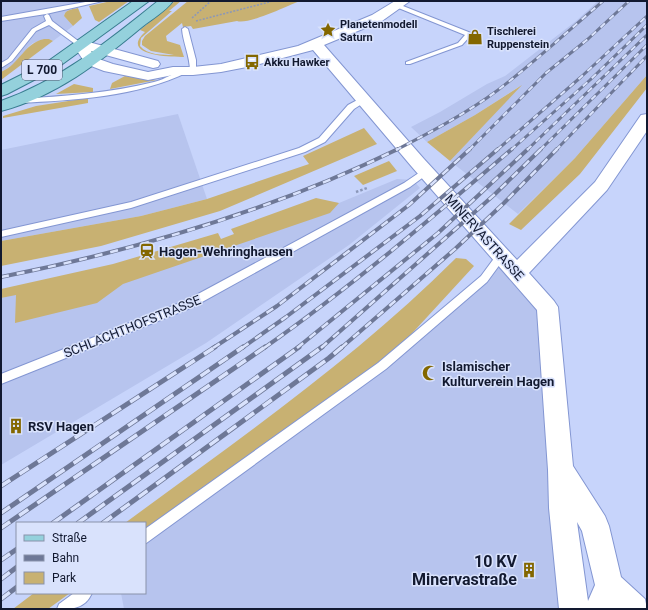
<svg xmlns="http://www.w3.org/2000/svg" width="648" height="610" font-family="Roboto,sans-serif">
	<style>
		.built { fill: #b7c4ee }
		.green { fill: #c8b172 }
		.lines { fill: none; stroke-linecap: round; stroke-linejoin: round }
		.service-casing { stroke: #8396d2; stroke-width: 2 }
		.minor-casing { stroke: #8396d2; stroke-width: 2 }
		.primary-casing { stroke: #387d90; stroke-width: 2 }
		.path-far1 { stroke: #8b97b8; stroke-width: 1.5; stroke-dasharray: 2 1.5; stroke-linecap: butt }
		.path { stroke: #8b97b8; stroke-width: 2.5; stroke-dasharray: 2.5 2; stroke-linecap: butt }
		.service { fill: #fff; fill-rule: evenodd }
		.minor { fill: #fff; fill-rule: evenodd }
		.primary { fill: #94d1dc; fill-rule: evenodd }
		.rail-far2-casing { stroke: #6e7897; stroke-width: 3 }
		.rail-far1-casing { stroke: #6e7897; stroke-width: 4 }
		.rail-casing { stroke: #6e7897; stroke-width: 5 }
		.rail-far2 { stroke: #d9e2fc; stroke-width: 2; stroke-dasharray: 6; stroke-linecap: butt }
		.rail-far1 { stroke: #d9e2fc; stroke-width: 2.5; stroke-dasharray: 8; stroke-linecap: butt }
		.rail { stroke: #d9e2fc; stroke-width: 3.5; stroke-dasharray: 11; stroke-linecap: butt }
		.labels { text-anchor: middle; stroke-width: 3; stroke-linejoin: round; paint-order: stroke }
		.far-poi-label { font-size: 11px; font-weight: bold; fill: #121930; stroke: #d9e2fc; text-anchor: start }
		.shield { fill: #d9e2fc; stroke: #4e556d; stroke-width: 1 }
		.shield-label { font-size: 12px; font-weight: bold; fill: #121930 }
		.street-label { font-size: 13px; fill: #121930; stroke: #d9e2fc }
		.poi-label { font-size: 13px; font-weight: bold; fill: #121930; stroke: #d9e2fc; text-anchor: start }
		.near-poi-label { font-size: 16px; font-weight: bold; fill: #121930; stroke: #d9e2fc; text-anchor: end }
	</style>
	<rect width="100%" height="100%" fill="#c7d4fb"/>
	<g class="built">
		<path d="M1,1H77L78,8L71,9L64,14V16L73,26L53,41L49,39H44L33,43L29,46L14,64L1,72Z"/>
		<path d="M598,1H647V75L575,158L518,214L450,161L520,86L475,115L427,142L411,127L440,112L487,84L505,76L576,21Z"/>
		<path d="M178,114L207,199L141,216L1,241V150Z"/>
		<path d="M397,179L413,180L420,188L349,245L206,343L1,465V298L221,240L327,201L339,203Z"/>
		<path d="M501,256L547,307L574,609H124L121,593H145V537L288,432L484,279Z"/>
	</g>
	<g class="green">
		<path d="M111,1H129L99,22L95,20L89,6Z"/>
		<path d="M175,1H181L169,11H172L141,38L140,46C147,55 163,55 174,55L151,51L142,45V41L145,36L188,1H300C287,6 248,25 237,21L193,29L191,26L183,27L182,23L166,36L167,41L180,45L184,57C167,57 120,55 145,32L140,30Z"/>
		<path d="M78,8L82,18L73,26L64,16C65,10 72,9 78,8Z"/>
		<path d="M44,39H49L53,41L1,80V72C20,64 23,44 44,39Z"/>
		<path d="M647,75V88L580,174L521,230L509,224L575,158Z"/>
		<path d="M125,76L157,80L110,89L112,83Z"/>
		<path d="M74,84L93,88V92L56,94Z"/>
		<path d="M522,85L450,161L427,142L475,115Z"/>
		<path d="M88,98V103L3,118V116L36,106Z"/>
		<path d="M364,128L377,144L220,211L101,246L1,266V241L141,216L207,199L309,164L303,156Z"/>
		<path d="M389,161L397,171L363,185L354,176Z"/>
		<path d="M316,198L339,203L330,213L123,284L97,303L15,323L16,295L1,298V289L113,264L218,233L221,239L234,234L231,229Z"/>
		<path d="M456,258L466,259L474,266L382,366L145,537V523H125C239,439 356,358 456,258Z"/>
		<path d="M34,593H70L48,609H13Z"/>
	</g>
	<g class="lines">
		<defs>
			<g id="service">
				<path d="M91,1H103L46,14L1,21V17Z"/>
				<path d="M398,4L471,33L472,34L462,45L410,64H406V62L458,43L465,35L396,7L395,6Z"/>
				<path d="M47,14L49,15L52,21L82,44V46H78L49,25L36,31L12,61L1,68V63L8,59L32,29L46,21L44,16Z"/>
				<path d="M185,27L188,29L196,60V71L193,73L190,71C190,56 183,43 182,29Z"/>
				<path d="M186,69L189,71L188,72C136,97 76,100 19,103L15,101L19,99C64,96 110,93 154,82C166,79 175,72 186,69Z"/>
				<path d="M361,98H367L368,100L354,109L325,142L305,152L131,208L1,237V231L131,202L299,148L319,138L348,105Z"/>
				<path d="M426,168L430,171L429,173L410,187L193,307L1,384V374L185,301L404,183Z"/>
				<path d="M501,252L506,256L487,282L386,369L145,544V529L378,363L481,276L498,253Z"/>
				<path d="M74,593H92C85,609 72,609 57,609L59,604Z"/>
			</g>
			<path id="minor" d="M395,1H410L382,21L324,45L424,159L517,260L595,182L641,115L647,114V131L607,190L529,273L554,301L558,307L573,466L605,516L609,526L621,577L645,599L647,609H559L549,508L548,470L537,310L412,167L313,50L252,66L221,72L193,75H173L148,80L104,71L86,64L73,45L75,42L85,41L158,61L160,64L158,67L153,68L91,51L96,58L113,64L148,72L173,67H193L221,64L298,46L372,15ZM577,522L582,531L595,585L588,601Z"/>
			<g id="primary">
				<path d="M133,1H149L57,68L7,94L1,96V85L47,62Z"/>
				<path d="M158,1H173C166,11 152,19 142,27C100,62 55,97 1,111V101C61,80 109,40 158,1Z"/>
			</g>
		</defs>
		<use href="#service" class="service-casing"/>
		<use href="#minor" class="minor-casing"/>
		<use href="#primary" class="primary-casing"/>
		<g class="path-far1">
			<path d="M192,18L211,1"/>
			<path d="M196,21L273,1"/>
		</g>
		<path class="path" d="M356,192L367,188"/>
		<use href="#service" class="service"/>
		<use href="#minor" class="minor"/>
		<use href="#primary" class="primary"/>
		<defs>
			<g id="rail-far2">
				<path d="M396,150C431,132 467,113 498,90C535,62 568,31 603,1"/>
				<path d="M469,150L546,73L588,39L629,1"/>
				<path d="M497,150L581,77L647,16"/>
				<path d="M511,150L590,80L647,25"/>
				<path d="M527,150L647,35"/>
				<path d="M540,150L647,45"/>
				<path d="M556,150L647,56"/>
			</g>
			<g id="rail-far1">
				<path d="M1,277C137,250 273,210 398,149"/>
				<path d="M213,348L277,306L409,205L470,149"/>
				<path d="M242,348L286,317L420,216L498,149"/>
				<path d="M264,348C351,287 432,218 512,149"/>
				<path d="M297,348L438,233L528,149"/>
				<path d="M321,348L494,195L541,149"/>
				<path d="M341,348L455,249L504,203L557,149"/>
			</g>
			<g id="rail">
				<path d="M1,486L215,347"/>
				<path d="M1,513L243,347"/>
				<path d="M53,523L299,347"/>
				<path d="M78,523L322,347"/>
				<path d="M103,523L329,358L342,347"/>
				<path d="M1,528L265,347"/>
				<path d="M1,560L17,549"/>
				<path d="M1,579L17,567"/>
				<path d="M1,599L17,587"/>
			</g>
		</defs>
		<use href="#rail-far2" class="rail-far2-casing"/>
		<use href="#rail-far1" class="rail-far1-casing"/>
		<use href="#rail" class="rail-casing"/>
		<use href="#rail-far2" class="rail-far2"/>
		<use href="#rail-far1" class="rail-far1"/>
		<use href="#rail" class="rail"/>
	</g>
	<defs>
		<symbol id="sight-bare" viewBox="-9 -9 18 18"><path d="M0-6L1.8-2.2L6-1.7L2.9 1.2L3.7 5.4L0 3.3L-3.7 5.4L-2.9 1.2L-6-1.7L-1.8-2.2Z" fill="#836700" stroke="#d9e2fc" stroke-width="2.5" paint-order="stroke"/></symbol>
		<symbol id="shop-bare" viewBox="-9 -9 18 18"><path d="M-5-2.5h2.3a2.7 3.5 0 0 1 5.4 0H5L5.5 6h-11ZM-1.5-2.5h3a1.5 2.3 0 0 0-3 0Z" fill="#836700" stroke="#d9e2fc" stroke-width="2.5" paint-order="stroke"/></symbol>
		<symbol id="bus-bare" viewBox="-9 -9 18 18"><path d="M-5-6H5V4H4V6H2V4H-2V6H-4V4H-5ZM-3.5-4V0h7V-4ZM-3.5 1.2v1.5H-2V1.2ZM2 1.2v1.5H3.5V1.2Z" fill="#836700" stroke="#d9e2fc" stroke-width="2.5" paint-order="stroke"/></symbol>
		<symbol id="station-bare" viewBox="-9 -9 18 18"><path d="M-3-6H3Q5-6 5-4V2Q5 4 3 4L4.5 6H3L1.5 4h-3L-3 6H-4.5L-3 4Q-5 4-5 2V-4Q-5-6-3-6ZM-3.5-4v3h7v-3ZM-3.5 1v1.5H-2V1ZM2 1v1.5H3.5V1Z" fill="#836700" stroke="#d9e2fc" stroke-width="2.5" paint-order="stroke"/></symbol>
		<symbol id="mosque-bare" viewBox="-9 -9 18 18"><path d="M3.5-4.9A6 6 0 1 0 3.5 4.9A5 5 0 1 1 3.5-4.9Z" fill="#836700" stroke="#d9e2fc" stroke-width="2.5" paint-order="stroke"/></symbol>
		<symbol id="building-bare" viewBox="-9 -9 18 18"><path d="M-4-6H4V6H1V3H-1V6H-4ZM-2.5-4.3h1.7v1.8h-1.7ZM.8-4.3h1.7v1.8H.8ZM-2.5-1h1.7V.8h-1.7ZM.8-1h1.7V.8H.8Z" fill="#836700" stroke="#d9e2fc" stroke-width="2.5" paint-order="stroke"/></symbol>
	</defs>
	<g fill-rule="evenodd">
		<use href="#sight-bare" x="317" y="19" width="22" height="22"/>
		<use href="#shop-bare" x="464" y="26" width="22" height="22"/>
		<use href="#bus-bare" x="241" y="51" width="22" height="22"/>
		<use href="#station-bare" x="136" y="240" width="22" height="22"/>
		<use href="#mosque-bare" x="419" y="362" width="22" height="22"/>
		<use href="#building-bare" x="5" y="415" width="22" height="22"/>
		<use href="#building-bare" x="518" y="559" width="22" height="22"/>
	</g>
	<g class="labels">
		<g class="far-poi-label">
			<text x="340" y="28">Planetenmodell<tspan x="340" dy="13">Saturn</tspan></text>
			<text x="487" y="35">Tischlerei<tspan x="487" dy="13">Ruppenstein</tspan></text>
			<text x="264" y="66">Akku Hawker</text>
		</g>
		<rect class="shield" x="22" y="60" width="40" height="20" rx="3"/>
		<g class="shield-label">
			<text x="42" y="74">L 700</text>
		</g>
		<g class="street-label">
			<text transform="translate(485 237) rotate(48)" y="5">MINERVASTRASSE</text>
			<text transform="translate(132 326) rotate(-22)" y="5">SCHLACHTHOFSTRASSE</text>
		</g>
		<g class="poi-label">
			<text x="159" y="256">Hagen-Wehringhausen</text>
			<text x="442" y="371">Islamischer<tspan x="442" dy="15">Kulturverein Hagen</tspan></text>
			<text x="28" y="431">RSV Hagen</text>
		</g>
		<g class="near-poi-label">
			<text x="517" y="567">10 KV<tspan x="517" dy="18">Minervastraße</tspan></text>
		</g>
	</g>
	<rect width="648" height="610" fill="none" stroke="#121930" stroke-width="4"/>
	<rect x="16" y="522" width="130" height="72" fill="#d9e2fc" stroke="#8992aa"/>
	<rect x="24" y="535" width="20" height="6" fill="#94d1dc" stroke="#8992aa"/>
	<text x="52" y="542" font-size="12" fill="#121930">Straße</text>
	<rect x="24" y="555" width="20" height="6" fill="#6e7897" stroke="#8992aa"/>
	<text x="52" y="562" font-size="12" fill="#121930">Bahn</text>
	<rect x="24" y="572" width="20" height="12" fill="#c8b172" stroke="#8992aa"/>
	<text x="52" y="582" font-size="12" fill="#121930">Park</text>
</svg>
